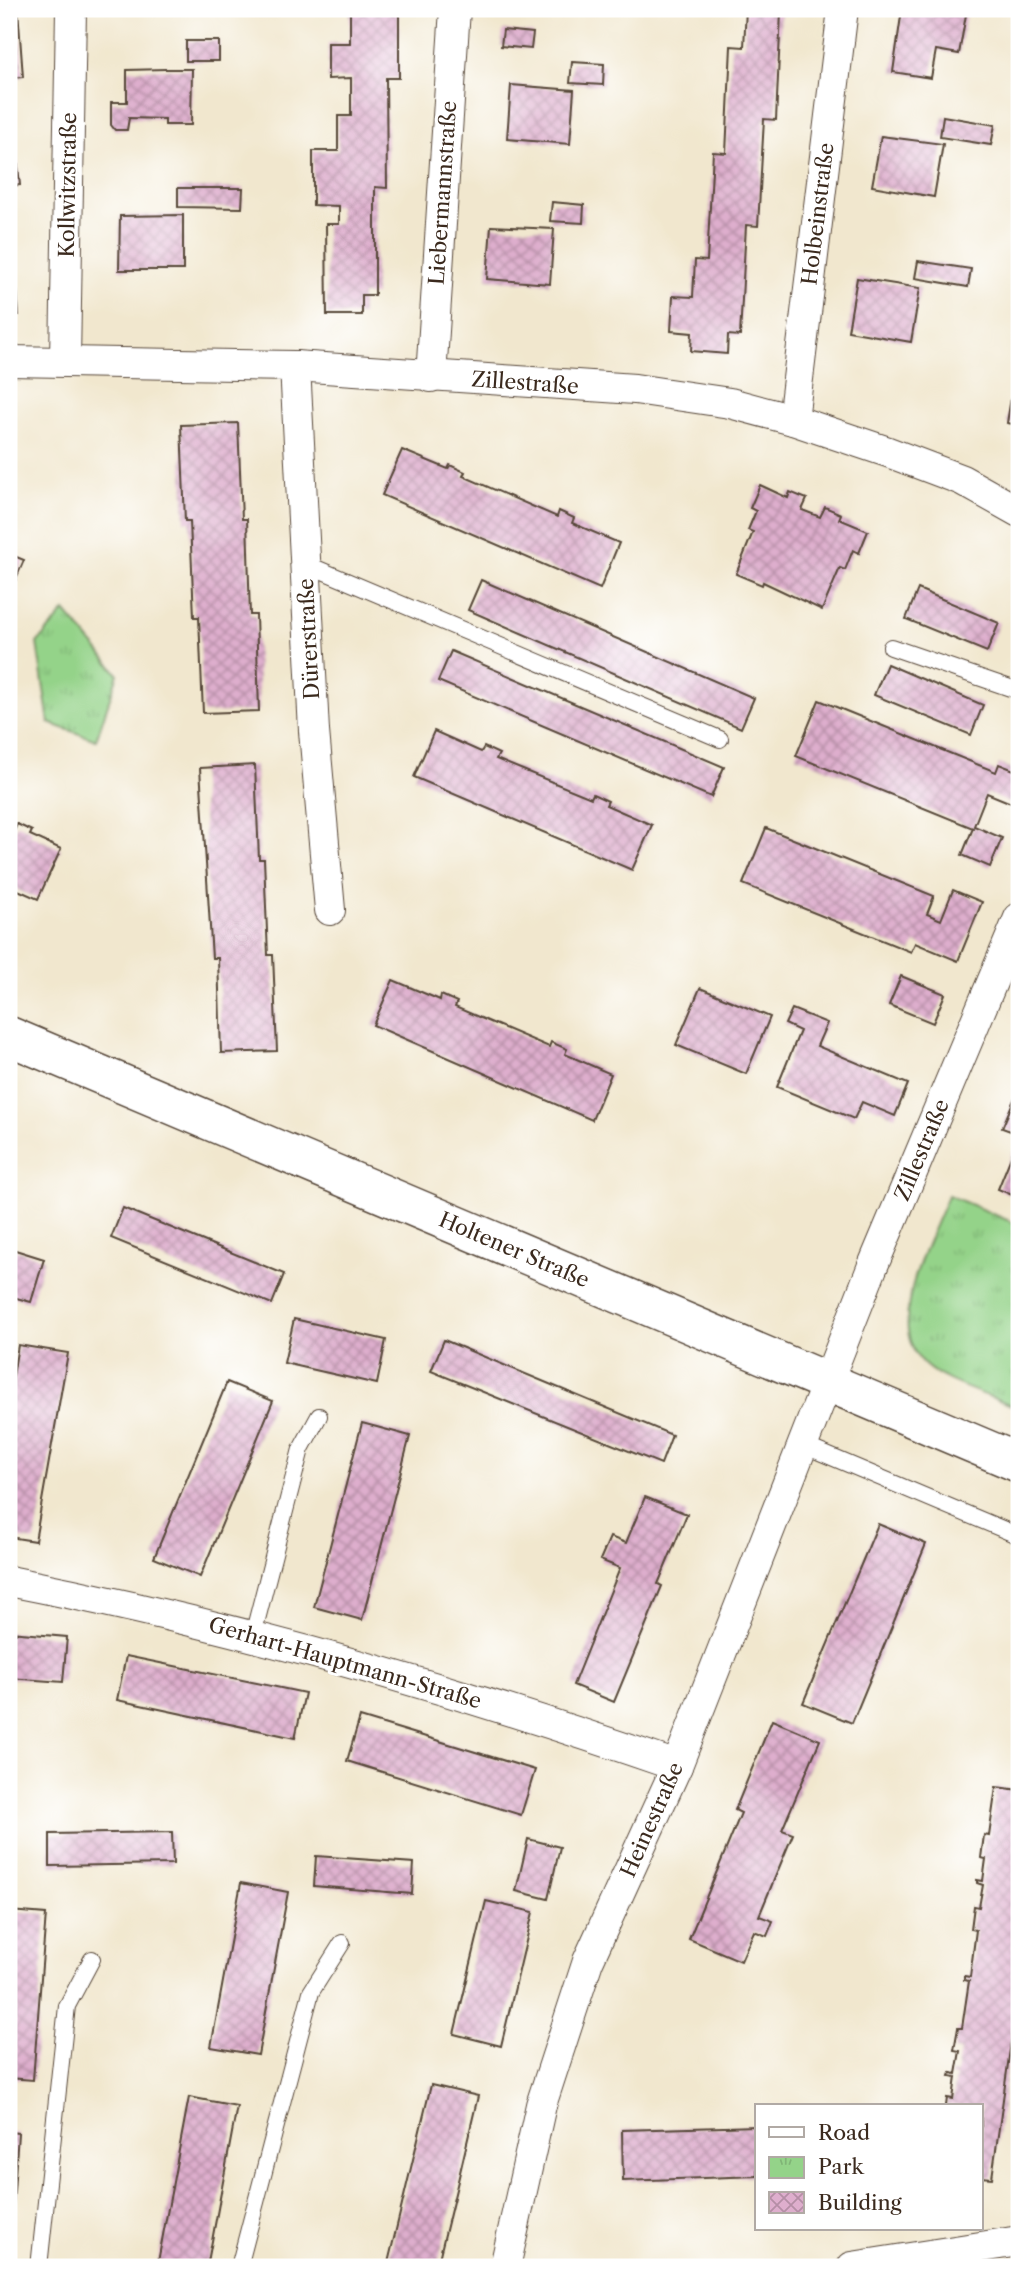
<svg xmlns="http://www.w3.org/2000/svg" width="1028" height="2276" font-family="'Libre Caslon Text',serif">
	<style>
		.park { fill: url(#park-tufts); stroke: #687e54; stroke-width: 2 }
		.building { fill: url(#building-cross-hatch) }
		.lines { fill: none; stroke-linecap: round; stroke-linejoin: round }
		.lane-casing { stroke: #564638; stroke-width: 18 }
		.street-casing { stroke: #564638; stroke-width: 32 }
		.secondary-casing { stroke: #564638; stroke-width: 41 }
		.lane { stroke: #fff; stroke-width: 16 }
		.street { stroke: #fff; stroke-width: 30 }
		.secondary { stroke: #fff; stroke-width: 38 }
		.labels { text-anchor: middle; stroke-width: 6; stroke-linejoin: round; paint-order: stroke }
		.street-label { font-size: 21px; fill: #3b2a1e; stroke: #fff }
	</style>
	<defs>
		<pattern id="park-tufts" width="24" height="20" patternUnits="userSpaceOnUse" patternTransform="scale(1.75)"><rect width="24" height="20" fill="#94d389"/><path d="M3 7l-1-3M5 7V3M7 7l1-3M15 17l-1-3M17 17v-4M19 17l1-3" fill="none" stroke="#80b576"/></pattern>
		<pattern id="building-cross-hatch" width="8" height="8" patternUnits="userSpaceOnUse" patternTransform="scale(1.75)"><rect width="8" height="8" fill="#deaecd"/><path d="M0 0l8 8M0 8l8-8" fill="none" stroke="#b58ea6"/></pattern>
	</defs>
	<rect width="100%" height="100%" fill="#fff"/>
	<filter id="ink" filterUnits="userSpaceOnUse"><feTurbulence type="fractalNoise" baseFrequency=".0143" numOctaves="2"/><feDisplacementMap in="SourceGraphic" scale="14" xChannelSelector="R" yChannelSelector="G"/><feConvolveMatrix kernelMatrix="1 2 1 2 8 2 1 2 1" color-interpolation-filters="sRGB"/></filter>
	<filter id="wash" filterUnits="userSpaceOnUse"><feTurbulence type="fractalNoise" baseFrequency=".00686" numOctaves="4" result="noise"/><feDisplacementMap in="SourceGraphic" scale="28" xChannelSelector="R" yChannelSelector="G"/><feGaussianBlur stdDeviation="1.57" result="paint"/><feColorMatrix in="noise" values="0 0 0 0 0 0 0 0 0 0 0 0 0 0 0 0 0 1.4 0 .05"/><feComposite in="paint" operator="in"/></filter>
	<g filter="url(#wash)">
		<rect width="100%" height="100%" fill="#f1e7ce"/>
		<g class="park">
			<path d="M65,611L118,674L96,740L49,723L37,643Z"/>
			<path d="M948,1195L1019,1225V1408C993,1397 964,1389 939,1375C872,1340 929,1245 948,1195Z"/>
		</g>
		<g id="blocks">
			<g class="building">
				<path d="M9,9H18L23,77L9,78Z"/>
				<path d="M350,9H399V78H386L387,188L375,187V295H362V315H327L326,224H339V206L313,205V151H338V116H351V78L328,79V43H350Z"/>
				<path d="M487,9H519V15L486,13Z"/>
				<path d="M746,9H794V12H781L776,120L764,119L758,226L746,225L740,336L728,335L727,354L691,351L692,333L671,331L673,296L693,297L695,260L707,261L713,152L726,153L731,46L744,47Z"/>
				<path d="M902,9H967L959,54L936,50L931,78L893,72Z"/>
				<path d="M503,30L533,33L531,49L501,46Z"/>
				<rect x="186" y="41" width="33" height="20"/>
				<path d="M572,62L604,64L603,85L570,83Z"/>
				<path d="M166,69H192L191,125H165V119L129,118L127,130H115L111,125V102H127V70Z"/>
				<path d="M9,81L20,185L9,186Z"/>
				<path d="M511,85L574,90L570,144L507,139Z"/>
				<path d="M943,116L995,125L991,145L940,137Z"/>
				<path d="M881,136L943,144L934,197L872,186Z"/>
				<path d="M178,188H243L242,208L178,207Z"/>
				<path d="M552,202L584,205L583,223L550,221Z"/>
				<path d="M183,215V270H119L120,216Z"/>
				<path d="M9,224H12L19,315H9Z"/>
				<path d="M491,226L554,229L550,284L487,279Z"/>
				<path d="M918,261L971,269L968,287L915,278Z"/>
				<path d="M857,278L920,288L911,342L848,331Z"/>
				<path d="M1018,353H1019V425L1007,423Z"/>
				<path d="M238,423L242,519H247L250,615H256L259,711L203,713L199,617H194L190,521H185L181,425Z"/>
				<path d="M402,450L448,469L450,465L465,472L463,476L557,517L559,511L574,518L572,523L619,543L600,589L382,495Z"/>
				<path d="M760,485L788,498L790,492L807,499L802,510L820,517L825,507L841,514L839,519L868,531L859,553L853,550L845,570L840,568L822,610L763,582L762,585L736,574L753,532L748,530L756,511L750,508Z"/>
				<path d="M9,554L24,560L9,595Z"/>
				<path d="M481,580L754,698L741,728L468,610Z"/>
				<path d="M918,589L999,623L987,652L906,619Z"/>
				<path d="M451,651L724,767L711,797L438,681Z"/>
				<path d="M887,664L983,705L971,735L874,695Z"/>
				<path d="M819,700L996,772L999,764L1019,772L1016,805L987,793L974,826L1002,838L990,867L962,855L973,828L796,756Z"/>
				<path d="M434,731L481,752L484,747L499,754L496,759L591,798L593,794L608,801L606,805L652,825L632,870L414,777Z"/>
				<path d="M255,765L259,859H264L268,955H273L277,1051L221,1053L218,958H212L200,768Z"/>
				<path d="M17,824L32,831L30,835L61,849L38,899L9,886V826L15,829Z"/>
				<path d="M766,828L934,896L927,914L941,920L953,890L982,902L958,961L915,943L911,952L743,884Z"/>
				<path d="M901,976L945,994L933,1023L889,1005Z"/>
				<path d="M393,980L440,1000L441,995L457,1002L455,1007L549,1047L551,1042L567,1049L565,1054L611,1074L592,1120L373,1025Z"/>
				<path d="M700,988L770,1017L746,1074L676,1045Z"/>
				<path d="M792,1009L827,1023L817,1046L908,1084L895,1116L862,1102L854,1119L777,1087L800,1031L785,1024Z"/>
				<path d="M1019,1088V1134L1002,1128Z"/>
				<path d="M1013,1152L1019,1155V1198L998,1189Z"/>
				<path d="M123,1208L284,1274L272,1304L111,1238Z"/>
				<path d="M9,1248L44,1259L31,1302L9,1296Z"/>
				<path d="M294,1319L386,1340L377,1384L284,1363Z"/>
				<path d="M444,1340L672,1435L661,1464L431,1371Z"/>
				<path d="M18,1345L68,1353L35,1541L9,1537V1401Z"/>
				<path d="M227,1382L273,1401L200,1577L154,1558Z"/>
				<path d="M362,1423L410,1436L362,1620L314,1607Z"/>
				<path d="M645,1497L687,1514L658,1584L662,1586L614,1702L573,1685L620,1568L600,1560L610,1537L626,1543Z"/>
				<path d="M878,1524L926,1544L852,1723L803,1703Z"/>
				<path d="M9,1632L67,1637L63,1682L9,1678Z"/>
				<path d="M126,1656L305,1693L295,1738L117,1700Z"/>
				<path d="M360,1717L535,1770L521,1815L347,1761Z"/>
				<path d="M772,1720L820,1740L782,1830L793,1834L759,1916L773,1921L767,1936L754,1931L741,1961L689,1939L741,1813L735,1810Z"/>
				<path d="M996,1787L1019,1790V1985L992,2178L981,2177V2106H946L947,2098L953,2099L956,2077L950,2076L951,2073L956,2074L960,2051L954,2050L958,2028H962L969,1981L964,1980V1976L970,1977L976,1930L971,1929L974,1906L979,1907L983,1885L977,1883V1880L983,1881L986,1859L981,1858L984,1835L989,1836Z"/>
				<path d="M172,1832L173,1864L50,1866V1834Z"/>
				<path d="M528,1839L560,1847L548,1899L516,1891Z"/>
				<path d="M316,1856L414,1863L412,1894L314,1886Z"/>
				<path d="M241,1883L288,1892L258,2055L211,2047Z"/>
				<path d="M486,1901L533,1912L501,2046L454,2034Z"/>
				<path d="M9,1911L46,1914L33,2080L9,2078Z"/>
				<path d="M431,2085L478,2096L457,2185L437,2267H387Z"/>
				<path d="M189,2097L237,2106L212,2241L207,2267H157Z"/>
				<path d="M757,2126V2176L623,2181L622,2130Z"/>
				<path d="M9,2132L18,2133L11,2235H9Z"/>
			</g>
		</g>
	</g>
	<g filter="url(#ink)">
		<use href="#blocks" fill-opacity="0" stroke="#564638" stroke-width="2"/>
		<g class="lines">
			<defs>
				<g id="lane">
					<path d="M304,563L720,739"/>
					<path d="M891,647L1019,691"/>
					<path d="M803,1445L1019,1536"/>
					<path d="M253,1635L301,1449L319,1416"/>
					<path d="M39,2267L67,2006L92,1959"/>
					<path d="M239,2267L311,1992L342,1943"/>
				</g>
				<g id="street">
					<path d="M9,361L295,366L635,389L730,403L793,420L888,452L962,480L1019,512"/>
					<path d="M65,361L71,9"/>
					<path d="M295,366L314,731L330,910"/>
					<path d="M431,377L455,9"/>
					<path d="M793,420L843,9"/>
					<path d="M9,1581C236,1625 458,1690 677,1766"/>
					<path d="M505,2267L541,2105L588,1961L677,1766L872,1268L1019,918"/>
					<path d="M852,2267L1019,2241"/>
				</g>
				<path id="secondary" d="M9,1036L1019,1463"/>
			</defs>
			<use href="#lane" class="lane-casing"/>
			<use href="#street" class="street-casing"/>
			<use href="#secondary" class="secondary-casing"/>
			<use href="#lane" class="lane"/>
			<use href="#street" class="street"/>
			<use href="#secondary" class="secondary"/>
		</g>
	</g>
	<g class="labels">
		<g class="street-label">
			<text transform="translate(68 185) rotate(-89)" y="7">Kollwitzstraße</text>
			<text transform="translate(443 193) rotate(-86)" y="7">Liebermannstraße</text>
			<text transform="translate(818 214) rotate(-83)" y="7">Holbeinstraße</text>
			<text transform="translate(525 383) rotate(4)" y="7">Zillestraße</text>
			<text transform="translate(309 639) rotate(-93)" y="7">Dürerstraße</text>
			<text transform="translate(922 1150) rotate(-67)" y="7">Zillestraße</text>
			<text transform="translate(514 1250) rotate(23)" y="7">Holtener Straße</text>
			<text transform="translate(345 1663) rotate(16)" y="7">Gerhart-Hauptmann-Straße</text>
			<text transform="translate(652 1820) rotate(-66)" y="7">Heinestraße</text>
		</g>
	</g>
	<rect width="1028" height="2276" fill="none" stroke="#fff" stroke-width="35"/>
	<rect x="755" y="2104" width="228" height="126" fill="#ffffff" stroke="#b1aaa5" stroke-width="2"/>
	<rect x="769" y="2127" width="35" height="10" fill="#ffffff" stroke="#b1aaa5" stroke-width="2"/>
	<text x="818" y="2140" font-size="21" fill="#3b2a1e">Road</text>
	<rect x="769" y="2157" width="35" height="21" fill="url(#park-tufts)" stroke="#b1aaa5" stroke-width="2"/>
	<text x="818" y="2174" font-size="21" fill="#3b2a1e">Park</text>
	<rect x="769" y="2192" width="35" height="21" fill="url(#building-cross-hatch)" stroke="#b1aaa5" stroke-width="2"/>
	<text x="818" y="2210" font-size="21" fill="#3b2a1e">Building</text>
</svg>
